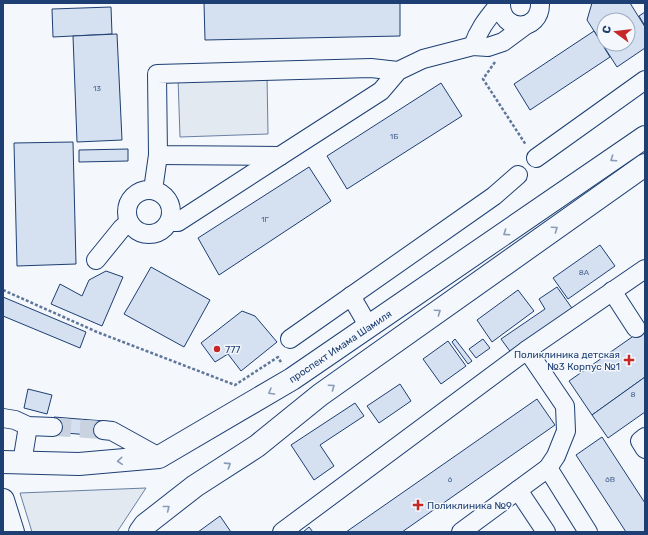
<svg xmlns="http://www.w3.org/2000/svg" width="648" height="535" font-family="Rubik,sans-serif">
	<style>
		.green { fill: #e3e9f0; stroke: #687fa3 }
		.building { fill: #d5e0f0; stroke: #1d3f73; fill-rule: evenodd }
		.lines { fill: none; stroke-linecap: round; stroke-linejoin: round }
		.minor-tunnel { stroke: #c9d2e0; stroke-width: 18; stroke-dasharray: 18 9; stroke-linecap: butt }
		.minor-casing { stroke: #1d3f73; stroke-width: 20 }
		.major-casing { stroke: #1d3f73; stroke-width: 24 }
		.path { stroke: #5e769c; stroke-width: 2.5; stroke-dasharray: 3 2; stroke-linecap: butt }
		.minor { stroke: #f4f7fb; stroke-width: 18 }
		.major { stroke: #f4f7fb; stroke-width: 22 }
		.oneway { stroke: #889bb7 }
		.poi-dot { fill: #c62828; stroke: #f4f7fb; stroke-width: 1.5 }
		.labels { text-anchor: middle; stroke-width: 3; stroke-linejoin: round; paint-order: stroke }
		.number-label { font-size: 8px; fill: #4b6792 }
		.street-label { font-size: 10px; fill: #1d3f73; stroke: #f4f7fb }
		.poi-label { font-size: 10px; fill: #1d3f73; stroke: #f4f7fb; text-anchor: start }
	</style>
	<rect width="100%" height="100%" fill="#f4f7fb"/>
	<g class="green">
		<path d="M267,75L268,134L180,137L178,78Z"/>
		<path d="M146,488L117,532H32L20,493Z"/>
	</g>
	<g class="building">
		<path d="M204,3H400V36L205,40Z"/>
		<path d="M592,3H630L645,27V48L617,67L587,20ZM604,20H628V44H604Z"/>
		<path d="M111,7L112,34L53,37L52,9Z"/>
		<path d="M645,12V26L639,16Z"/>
		<path d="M594,31L610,57L530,110L514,84Z"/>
		<path d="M117,34L122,140L77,142L73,36Z"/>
		<path d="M441,83L462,116L347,189L327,156Z"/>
		<path d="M73,142L76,264L17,266L14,143Z"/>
		<path d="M128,149V161L79,162V150Z"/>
		<path d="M309,167L331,201L219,275L198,238Z"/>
		<path d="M600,245L615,266L568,299L553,278Z"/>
		<path d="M151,267L210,300L184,347L124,314Z"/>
		<path d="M106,271L123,277L102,326L51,304L60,284L82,296L89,280Z"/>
		<path d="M557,287L574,311L512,354L501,339L545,309L539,299Z"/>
		<path d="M518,290L534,311L492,342L477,320Z"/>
		<path d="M3,297L86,332L80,348L3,316Z"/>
		<path d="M242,311L255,316L277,342L241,371L228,354L215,362L201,343Z"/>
		<path d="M645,328V377L592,415L569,381Z"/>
		<path d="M455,339L472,361L468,364L452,342Z"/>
		<path d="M483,339L490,348L476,358L469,349Z"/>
		<path d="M448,341L466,366L441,384L423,359Z"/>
		<path d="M645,377V412L608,438L592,415Z"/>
		<path d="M400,384L411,401L379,423L367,406Z"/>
		<path d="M28,389L52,395L47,414L24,408Z"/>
		<path d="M537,399L555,425L402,532H346Z"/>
		<path d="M355,403L364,416L320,445L334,466L314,480L291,445Z"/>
		<path d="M54,417L104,421L102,436L53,432Z"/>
		<path d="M602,437L645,503V532H626L576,455Z"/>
		<path d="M220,516L231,532H198Z"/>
		<path d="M309,527L313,532H303Z"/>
	</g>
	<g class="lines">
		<path class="minor-tunnel" d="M53,427L103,430"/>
		<defs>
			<g id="minor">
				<path d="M501,3C500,33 541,33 540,3"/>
				<path d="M473,46C479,28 488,18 500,3"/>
				<path d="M398,71L381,91L280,156L158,155L157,74L371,68L398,71L423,59L473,46L488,47L503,42L526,25"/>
				<path d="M536,158L645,80"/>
				<circle cx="149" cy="212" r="22"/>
				<path d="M153,190L158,155"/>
				<path d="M169,222H178L280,156"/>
				<path d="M96,260L122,228L129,222"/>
				<path d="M612,291L636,328"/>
				<path d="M351,296L369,327"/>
				<path d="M290,339L494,196L518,175"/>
				<path d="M3,418L15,420L28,426L53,427"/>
				<path d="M103,430L112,431L159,457"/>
				<path d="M645,437L640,441L645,449"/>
				<path d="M22,463L28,426"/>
				<path d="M548,468L588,532"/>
				<path d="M518,490L546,532"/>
				<path d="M282,532L527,350L645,269"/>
				<path d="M461,532L548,468L556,456L566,431L565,406L527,350"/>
			</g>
			<g id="major">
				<path d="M3,462L79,464L159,457L292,379L645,137"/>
				<path d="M3,500L13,532"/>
				<path d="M140,532L145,525L195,486L257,446L320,395L645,165"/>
			</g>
		</defs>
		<use href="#minor" class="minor-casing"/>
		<use href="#major" class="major-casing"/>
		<g class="path">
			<path d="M495,62L483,79L526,145"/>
			<path d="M3,290L97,332L235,385L278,357L282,364"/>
		</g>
		<use href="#minor" class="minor"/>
		<use href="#major" class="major"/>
	</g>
	<defs><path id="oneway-chevron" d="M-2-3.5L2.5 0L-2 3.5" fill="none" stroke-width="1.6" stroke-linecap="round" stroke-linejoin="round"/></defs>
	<g class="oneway">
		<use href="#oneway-chevron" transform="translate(613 159) rotate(146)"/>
		<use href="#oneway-chevron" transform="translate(555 229) rotate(-35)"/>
		<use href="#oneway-chevron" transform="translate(506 233) rotate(146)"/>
		<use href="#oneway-chevron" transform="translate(438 312) rotate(-35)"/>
		<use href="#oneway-chevron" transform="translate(332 387) rotate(-35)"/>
		<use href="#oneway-chevron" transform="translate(271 392) rotate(150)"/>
		<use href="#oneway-chevron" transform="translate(120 461) rotate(175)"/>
		<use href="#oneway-chevron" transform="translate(228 465) rotate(-33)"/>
		<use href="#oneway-chevron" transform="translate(167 508) rotate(-38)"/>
	</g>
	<g class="poi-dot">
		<circle cx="217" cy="349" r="4"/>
		<path d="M627 354h4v4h4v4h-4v4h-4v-4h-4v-4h4z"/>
		<path d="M416 499h4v4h4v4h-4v4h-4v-4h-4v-4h4z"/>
	</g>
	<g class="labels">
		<g class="number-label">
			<text x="97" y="91">13</text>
			<text x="394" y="139">1Б</text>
			<text x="265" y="222">1Г</text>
			<text x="584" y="275">8А</text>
			<text x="633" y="397">8</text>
			<text x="450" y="482">6</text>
			<text x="610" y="482">6В</text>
		</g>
		<g class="street-label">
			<text transform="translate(340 346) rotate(-34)" y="4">проспект Имама Шамиля</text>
		</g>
		<g class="poi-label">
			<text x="225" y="353">777</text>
			<text x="620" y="358" text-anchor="end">Поликлиника детская<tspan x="620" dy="12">№3 Корпус №1</tspan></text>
			<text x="427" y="509">Поликлиника №9</text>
		</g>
	</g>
	<rect width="648" height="535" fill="none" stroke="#1d3f73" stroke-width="8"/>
	<g transform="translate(616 32) rotate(285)"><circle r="19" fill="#f4f7fb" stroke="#9eadc5"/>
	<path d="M0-3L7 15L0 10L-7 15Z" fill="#c62828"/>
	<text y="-6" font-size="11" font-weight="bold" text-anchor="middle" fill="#1d3f73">С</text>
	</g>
</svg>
